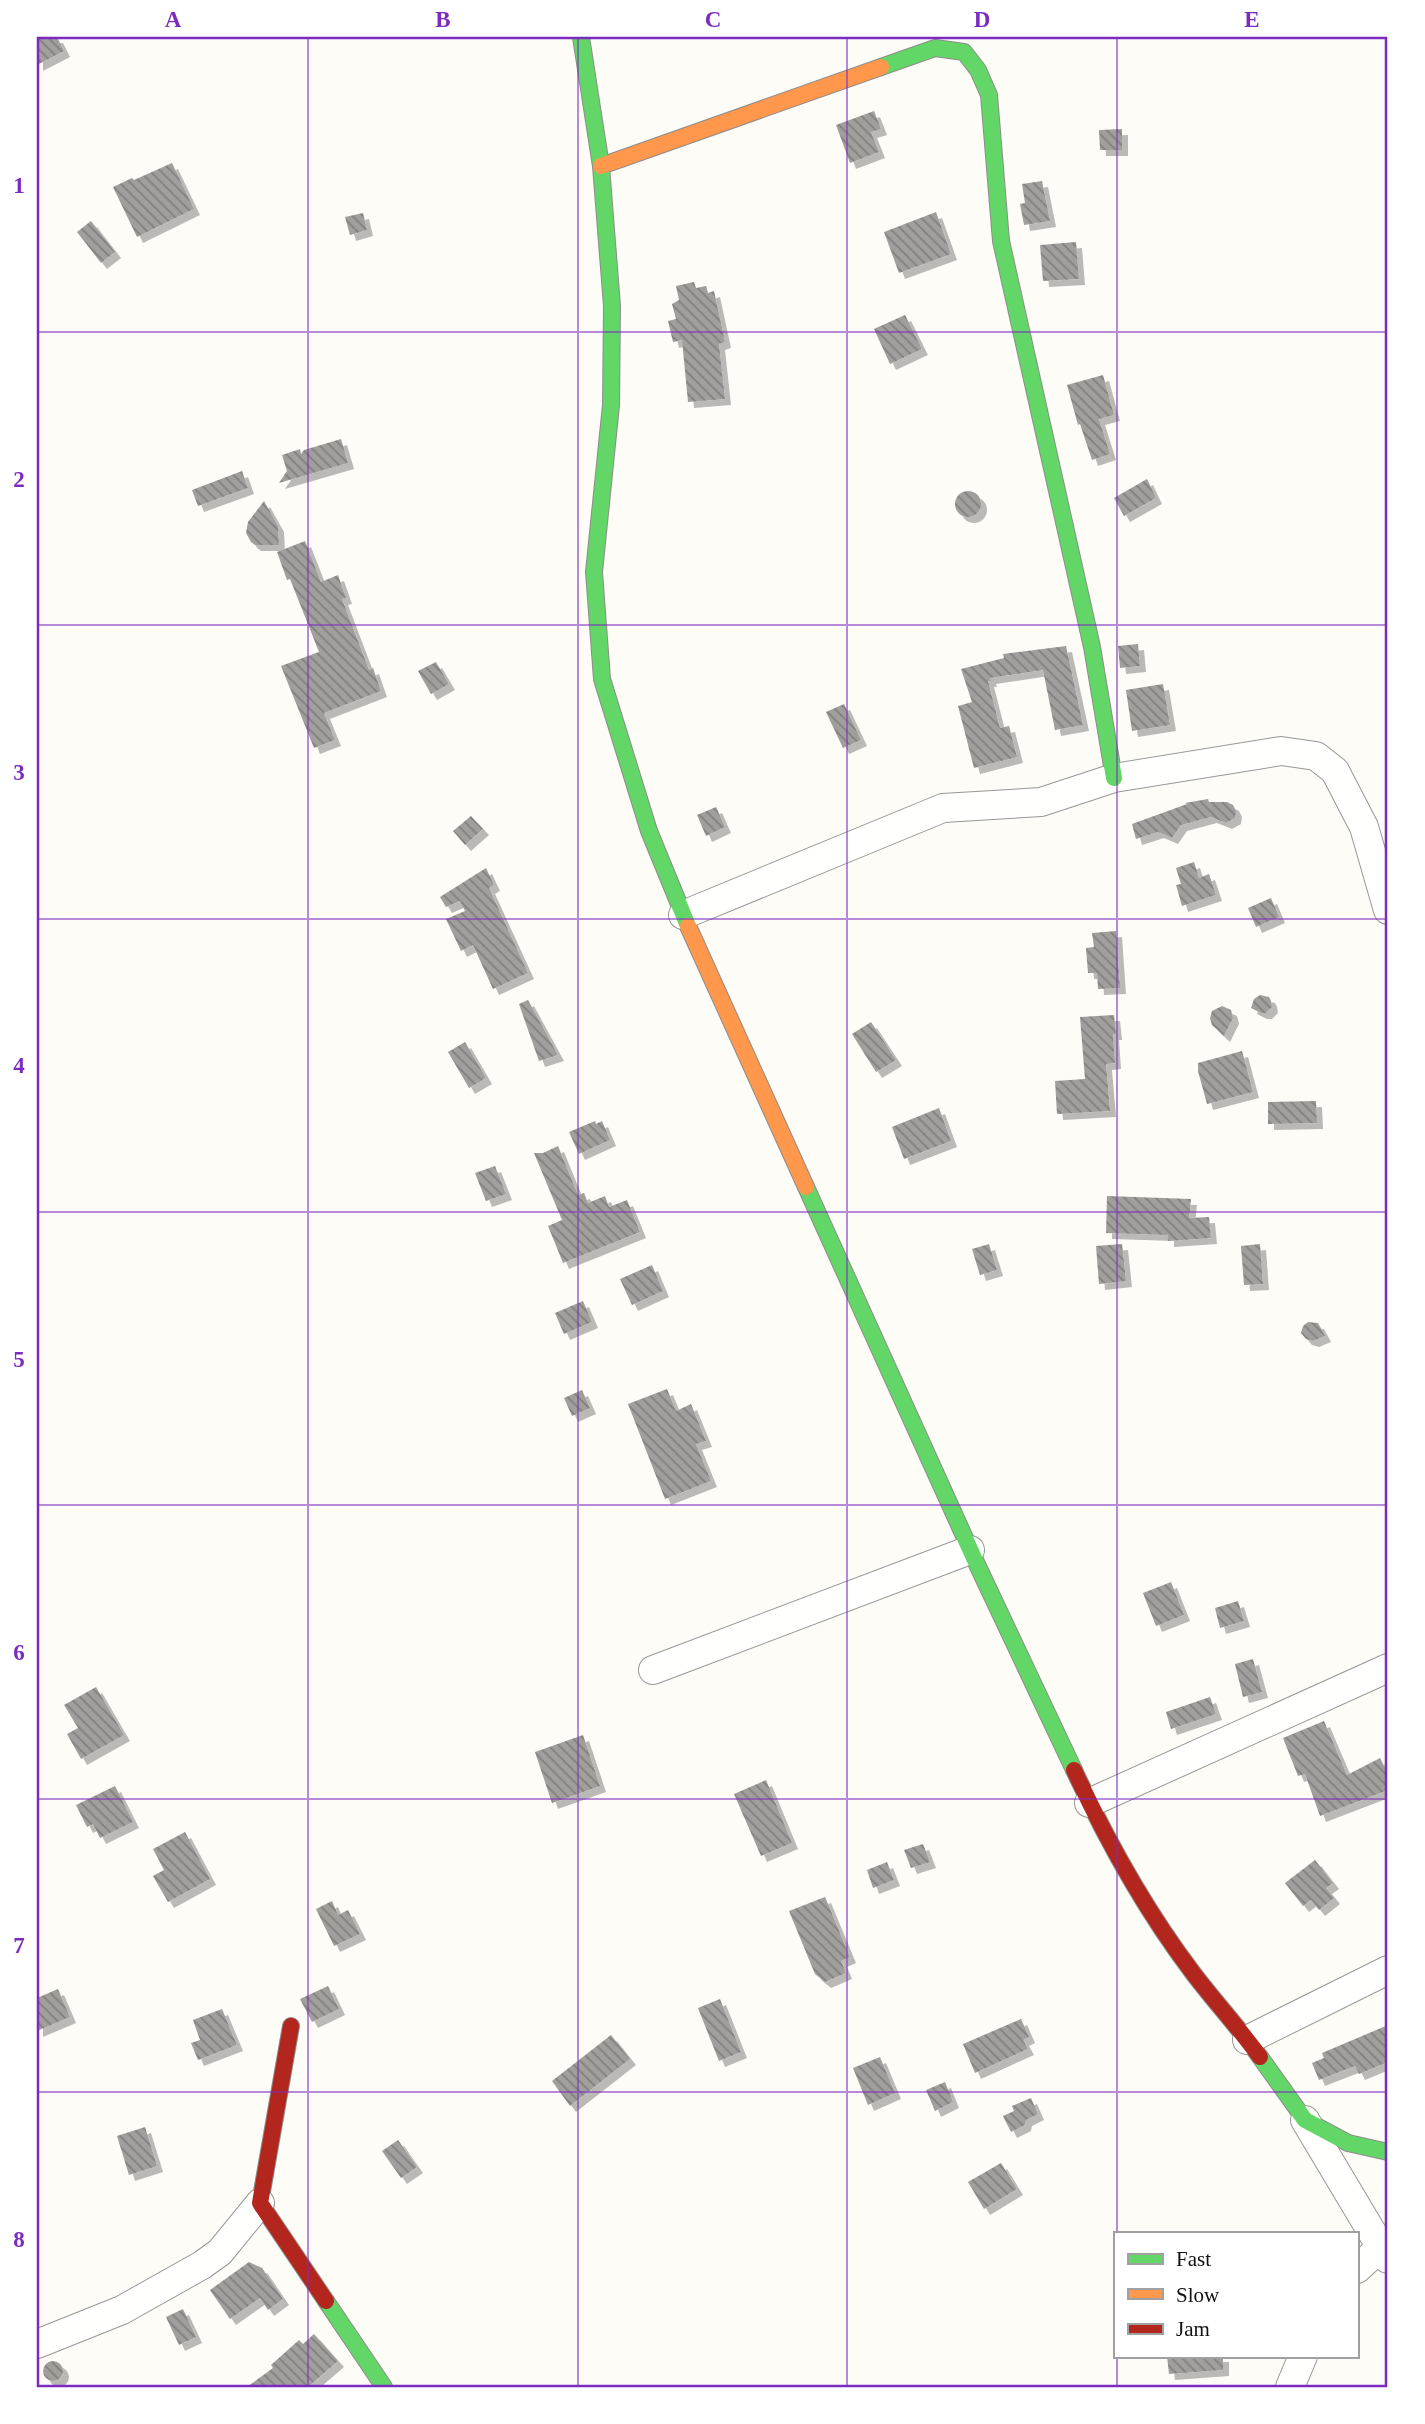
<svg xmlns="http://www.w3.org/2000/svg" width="1425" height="2424" font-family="Georgia,serif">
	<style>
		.building { fill: url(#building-back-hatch); filter: url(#shadow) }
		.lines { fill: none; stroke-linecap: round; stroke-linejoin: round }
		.street-casing { stroke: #979795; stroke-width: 30 }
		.fast-casing { stroke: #8e8d8b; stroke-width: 18 }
		.slow-casing { stroke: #8e8d8b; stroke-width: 18 }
		.jam-casing { stroke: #8e8d8b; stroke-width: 18 }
		.street { stroke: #fffffe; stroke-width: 28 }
		.fast { stroke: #63d668; stroke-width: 16 }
		.slow { stroke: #ff974d; stroke-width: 16 }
		.jam { stroke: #b3261e; stroke-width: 16 }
		.grid { fill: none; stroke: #7b2cbf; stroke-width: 2; stroke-opacity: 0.55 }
		.neatline { fill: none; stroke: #7b2cbf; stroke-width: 2.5 }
		.grid-label { font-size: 23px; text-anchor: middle; font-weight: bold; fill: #7b2cbf }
	</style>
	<defs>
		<pattern id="building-back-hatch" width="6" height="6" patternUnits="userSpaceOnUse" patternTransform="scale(1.75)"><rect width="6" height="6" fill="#a19f9c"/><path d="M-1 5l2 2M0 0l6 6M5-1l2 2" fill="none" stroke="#82807e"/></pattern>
		<filter id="shadow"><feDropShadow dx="6" dy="6" stdDeviation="0" flood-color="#0004"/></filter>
	</defs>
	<rect width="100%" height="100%" fill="#fdfcf7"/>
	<g class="building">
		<path d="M37,37H57L64,51L37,65Z"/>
		<path d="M874,111L881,129L871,132L879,152L850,163L836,125Z"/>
		<path d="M1122,129V150H1100L1099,130Z"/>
		<path d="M172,163L194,209L137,237L113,187L132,178L134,180Z"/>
		<path d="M1042,181L1050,221L1024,225L1020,204L1025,203L1022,184Z"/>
		<path d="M936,212L951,254L899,273L884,232Z"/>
		<path d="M363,213L367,230L350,235L345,217Z"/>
		<path d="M91,221L115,252L101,263L77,232Z"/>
		<path d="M1076,242L1079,279L1043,281L1040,245Z"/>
		<path d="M694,282L696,288L706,286L708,293L714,291L725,342L719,344L725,399L688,402L682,340L673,342L668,321L676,319L672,304L679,300L676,286Z"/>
		<path d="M905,315L922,349L890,364L874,329Z"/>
		<path d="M1103,375L1114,415L1099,419L1110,454L1092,460L1080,424L1078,425L1067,385Z"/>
		<path d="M341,439L348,463L279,483L287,471L282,455L300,449L301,454L304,450Z"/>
		<path d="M242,471L248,488L198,506L192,490Z"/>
		<path d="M1147,479L1156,498L1124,516L1114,498Z"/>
		<circle cx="968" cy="504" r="13"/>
		<path d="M264,501L278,526L279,545H255L251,542L246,533L248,522Z"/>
		<path d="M305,541L321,582L338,575L346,598L342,599L369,670L373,668L381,691L324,713L335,740L314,748L281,666L319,652L290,579L287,580L277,552Z"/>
		<path d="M1138,644L1140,666L1120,668L1118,646Z"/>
		<path d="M1066,646L1083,725L1055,730L1043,670L990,678L991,681H988L1000,728L1009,726L1017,757L974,768L958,706L972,702L961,669L1004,658L1003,654Z"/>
		<path d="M436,662L449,684L431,694L418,671Z"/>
		<path d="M1163,684L1170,725L1132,731L1126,690Z"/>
		<path d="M844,704L861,740L843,748L826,712Z"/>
		<path d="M1208,799L1209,802H1227L1233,805L1236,811L1235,818L1226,823L1211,817L1181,825L1172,838L1158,832L1136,839L1132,824L1187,804L1185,803Z"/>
		<path d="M716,807L725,827L706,836L697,815Z"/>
		<path d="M471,816L483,829L465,845L453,831Z"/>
		<path d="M1194,862L1199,878L1209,874L1216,895L1182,906L1176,885L1181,884L1176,868Z"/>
		<path d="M486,868L494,885L489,888L528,973L493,989L473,945L461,951L446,919L465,911L460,901L446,907L440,897Z"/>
		<path d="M1271,898L1279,917L1256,927L1248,908Z"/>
		<path d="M1116,931L1120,988L1098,989L1097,973H1088L1086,948L1094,947L1092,933Z"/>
		<path d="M1260,995L1269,997L1271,1001L1272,1007L1266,1013H1261L1251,1008L1254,999Z"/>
		<path d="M528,1000L558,1055L539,1061L519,1004Z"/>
		<path d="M1222,1006L1231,1010L1233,1018L1224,1036L1212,1025L1210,1018L1212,1011Z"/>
		<path d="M1114,1015L1116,1034H1113L1115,1063L1106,1064L1110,1111L1057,1114L1055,1081L1085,1079L1080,1017Z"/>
		<path d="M871,1022L896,1060L876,1072L852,1034Z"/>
		<path d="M465,1042L486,1078L469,1088L448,1052Z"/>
		<path d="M1242,1051L1253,1092L1207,1104L1198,1071V1063Z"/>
		<path d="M1316,1101L1317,1123L1268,1124V1102Z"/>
		<path d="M939,1108L951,1141L904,1159L892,1127Z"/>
		<path d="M595,1121L596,1124L602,1121L610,1140L579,1154L569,1132Z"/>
		<path d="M558,1146L578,1195L584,1193L588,1203L605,1196L609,1207L627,1200L640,1232L563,1263L548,1226L562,1220L534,1153H543Z"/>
		<path d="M495,1166L506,1194L486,1201L475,1173Z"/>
		<path d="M1107,1196L1191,1199L1189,1218L1209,1217L1211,1238L1168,1241V1235L1106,1233Z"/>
		<path d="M989,1244L997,1270L980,1275L972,1249Z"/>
		<path d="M1122,1244L1126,1281L1099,1284L1096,1246Z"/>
		<path d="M1260,1244L1263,1284L1244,1285L1241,1246Z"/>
		<path d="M652,1265L663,1291L632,1305L620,1279Z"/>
		<path d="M583,1301L592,1322L564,1334L555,1313Z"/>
		<path d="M1308,1322L1318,1323L1325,1336L1313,1341L1306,1339L1301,1333L1303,1326Z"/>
		<path d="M667,1389L676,1411L691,1404L706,1441L696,1444L711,1481L665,1499L628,1404Z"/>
		<path d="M582,1390L590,1408L572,1416L564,1398Z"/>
		<path d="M1171,1582L1184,1615L1156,1626L1143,1593Z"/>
		<path d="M1238,1601L1244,1621L1220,1628L1215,1608Z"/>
		<path d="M1253,1659L1262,1692L1243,1697L1235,1664Z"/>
		<path d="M96,1687L124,1735L81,1759L67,1734L78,1728L64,1705Z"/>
		<path d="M1210,1697L1216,1714L1171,1729L1166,1712Z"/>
		<path d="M1324,1721L1347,1775L1380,1758L1388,1774V1790L1320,1816L1305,1774L1298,1776L1283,1738Z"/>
		<path d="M583,1735L600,1786L552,1803L535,1752Z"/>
		<path d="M766,1780L792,1843L761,1856L734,1794Z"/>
		<path d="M115,1786L133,1822L100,1838L93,1824L87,1827L76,1805Z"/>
		<path d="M185,1832L210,1879L168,1902L153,1876L164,1870L153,1849Z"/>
		<path d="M923,1844L930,1862L911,1868L904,1850Z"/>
		<path d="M1315,1860L1333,1883L1326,1888L1334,1898L1319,1910L1311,1900L1303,1906L1285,1883Z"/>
		<path d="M887,1862L894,1880L873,1888L867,1870Z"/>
		<path d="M825,1897L850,1957L841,1961L846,1973L825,1982L815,1974L789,1911Z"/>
		<path d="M332,1901L338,1915L348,1910L360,1934L334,1946L316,1909Z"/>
		<path d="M328,1986L339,2009L312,2022L300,1999Z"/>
		<path d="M58,1989L70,2017L37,2031V1998Z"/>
		<path d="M720,1999L741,2052L719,2061L698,2008Z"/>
		<path d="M222,2009L237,2045L198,2060L191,2043L200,2040L193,2020Z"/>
		<path d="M1021,2019L1029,2037L1023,2040L1028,2049L975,2073L963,2044Z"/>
		<path d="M1388,2025V2062L1359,2074L1355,2066L1319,2080L1312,2063L1324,2058L1322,2053Z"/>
		<path d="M611,2035L630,2059L570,2106L552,2081Z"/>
		<path d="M880,2057L895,2093L868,2105L853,2068Z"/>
		<path d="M945,2082L953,2102L935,2111L926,2090Z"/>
		<path d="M1031,2098L1038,2114L1026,2120L1025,2125L1011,2132L1003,2116L1014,2111L1012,2106Z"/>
		<path d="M145,2127L157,2166L129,2175L117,2136Z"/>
		<path d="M398,2140L417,2167L401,2178L382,2151Z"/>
		<path d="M1001,2163L1017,2189L984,2209L968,2182Z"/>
		<path d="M249,2262L262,2268L283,2299L268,2310L260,2298L230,2319L210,2290Z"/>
		<path d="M183,2309L196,2337L179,2345L166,2317Z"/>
		<path d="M314,2334L338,2361L308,2387H247L273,2368L271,2365L299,2340L303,2344Z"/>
		<path d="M1167,2356H1223V2370L1169,2374Z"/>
		<circle cx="53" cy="2371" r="10"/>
	</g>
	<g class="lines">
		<defs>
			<g id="street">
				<path d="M683,915L943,808L1041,802L1114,778L1281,751L1316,756L1335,771L1364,827L1388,910"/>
				<path d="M653,1670L970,1550"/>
				<path d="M1089,1803L1388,1668"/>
				<path d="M1247,2040L1388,1970"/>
				<path d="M1305,2120L1388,2259"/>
				<path d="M1357,2269L1381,2247"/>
				<path d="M37,2344L122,2310L202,2265L220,2252L260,2203"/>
				<path d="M1290,2387L1303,2356"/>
			</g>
			<g id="fast">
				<path d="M581,37L601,166L612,306L611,405L594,572L602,679L649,831L688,926"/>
				<path d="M881,67L935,48L964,52L978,70L989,95L1001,241L1092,647L1114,778"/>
				<path d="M806,1187L974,1558L1074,1770"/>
				<path d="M1260,2057L1305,2120L1348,2143L1388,2152"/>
				<path d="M326,2301L384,2387"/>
			</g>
			<g id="slow">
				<path d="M601,166L881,67"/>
				<path d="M688,926L806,1187"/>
			</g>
			<g id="jam">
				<path d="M1074,1770C1107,1841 1146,1911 1193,1973C1215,2002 1239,2028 1260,2057"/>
				<path d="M291,2026L260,2203L326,2301"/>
			</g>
		</defs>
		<use href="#street" class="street-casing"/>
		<use href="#fast" class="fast-casing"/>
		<use href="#slow" class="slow-casing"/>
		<use href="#jam" class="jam-casing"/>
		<use href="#street" class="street"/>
		<use href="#fast" class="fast"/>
		<use href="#slow" class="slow"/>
		<use href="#jam" class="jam"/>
	</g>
	<path class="grid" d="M308,37V2387M578,37V2387M847,37V2387M1117,37V2233M37,332H1388M37,625H1388M37,919H1388M37,1212H1388M37,1505H1388M37,1799H1388M37,2092H1388M1117,2356V2387"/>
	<rect width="1425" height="2424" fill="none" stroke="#ffffff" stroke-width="77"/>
	<rect x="1114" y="2232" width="245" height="126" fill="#ffffff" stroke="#a0a0a0" stroke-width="2"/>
	<rect x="1128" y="2254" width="35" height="10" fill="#63d668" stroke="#a0a0a0" stroke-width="2"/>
	<text x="1176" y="2266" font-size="21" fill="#111111">Fast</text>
	<rect x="1128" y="2289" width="35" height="10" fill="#ff974d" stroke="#a0a0a0" stroke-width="2"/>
	<text x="1176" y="2302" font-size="21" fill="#111111">Slow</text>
	<rect x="1128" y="2324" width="35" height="10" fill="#b3261e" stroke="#a0a0a0" stroke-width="2"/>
	<text x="1176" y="2336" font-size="21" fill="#111111">Jam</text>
	<rect x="38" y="38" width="1348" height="2348" class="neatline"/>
	<g class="grid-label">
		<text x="173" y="27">A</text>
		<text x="443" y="27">B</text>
		<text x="713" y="27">C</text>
		<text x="982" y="27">D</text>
		<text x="1252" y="27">E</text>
		<text x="19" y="193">1</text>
		<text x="19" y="487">2</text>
		<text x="19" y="780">3</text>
		<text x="19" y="1073">4</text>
		<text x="19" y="1367">5</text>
		<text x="19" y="1660">6</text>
		<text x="19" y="1953">7</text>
		<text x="19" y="2247">8</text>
	</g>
</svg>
